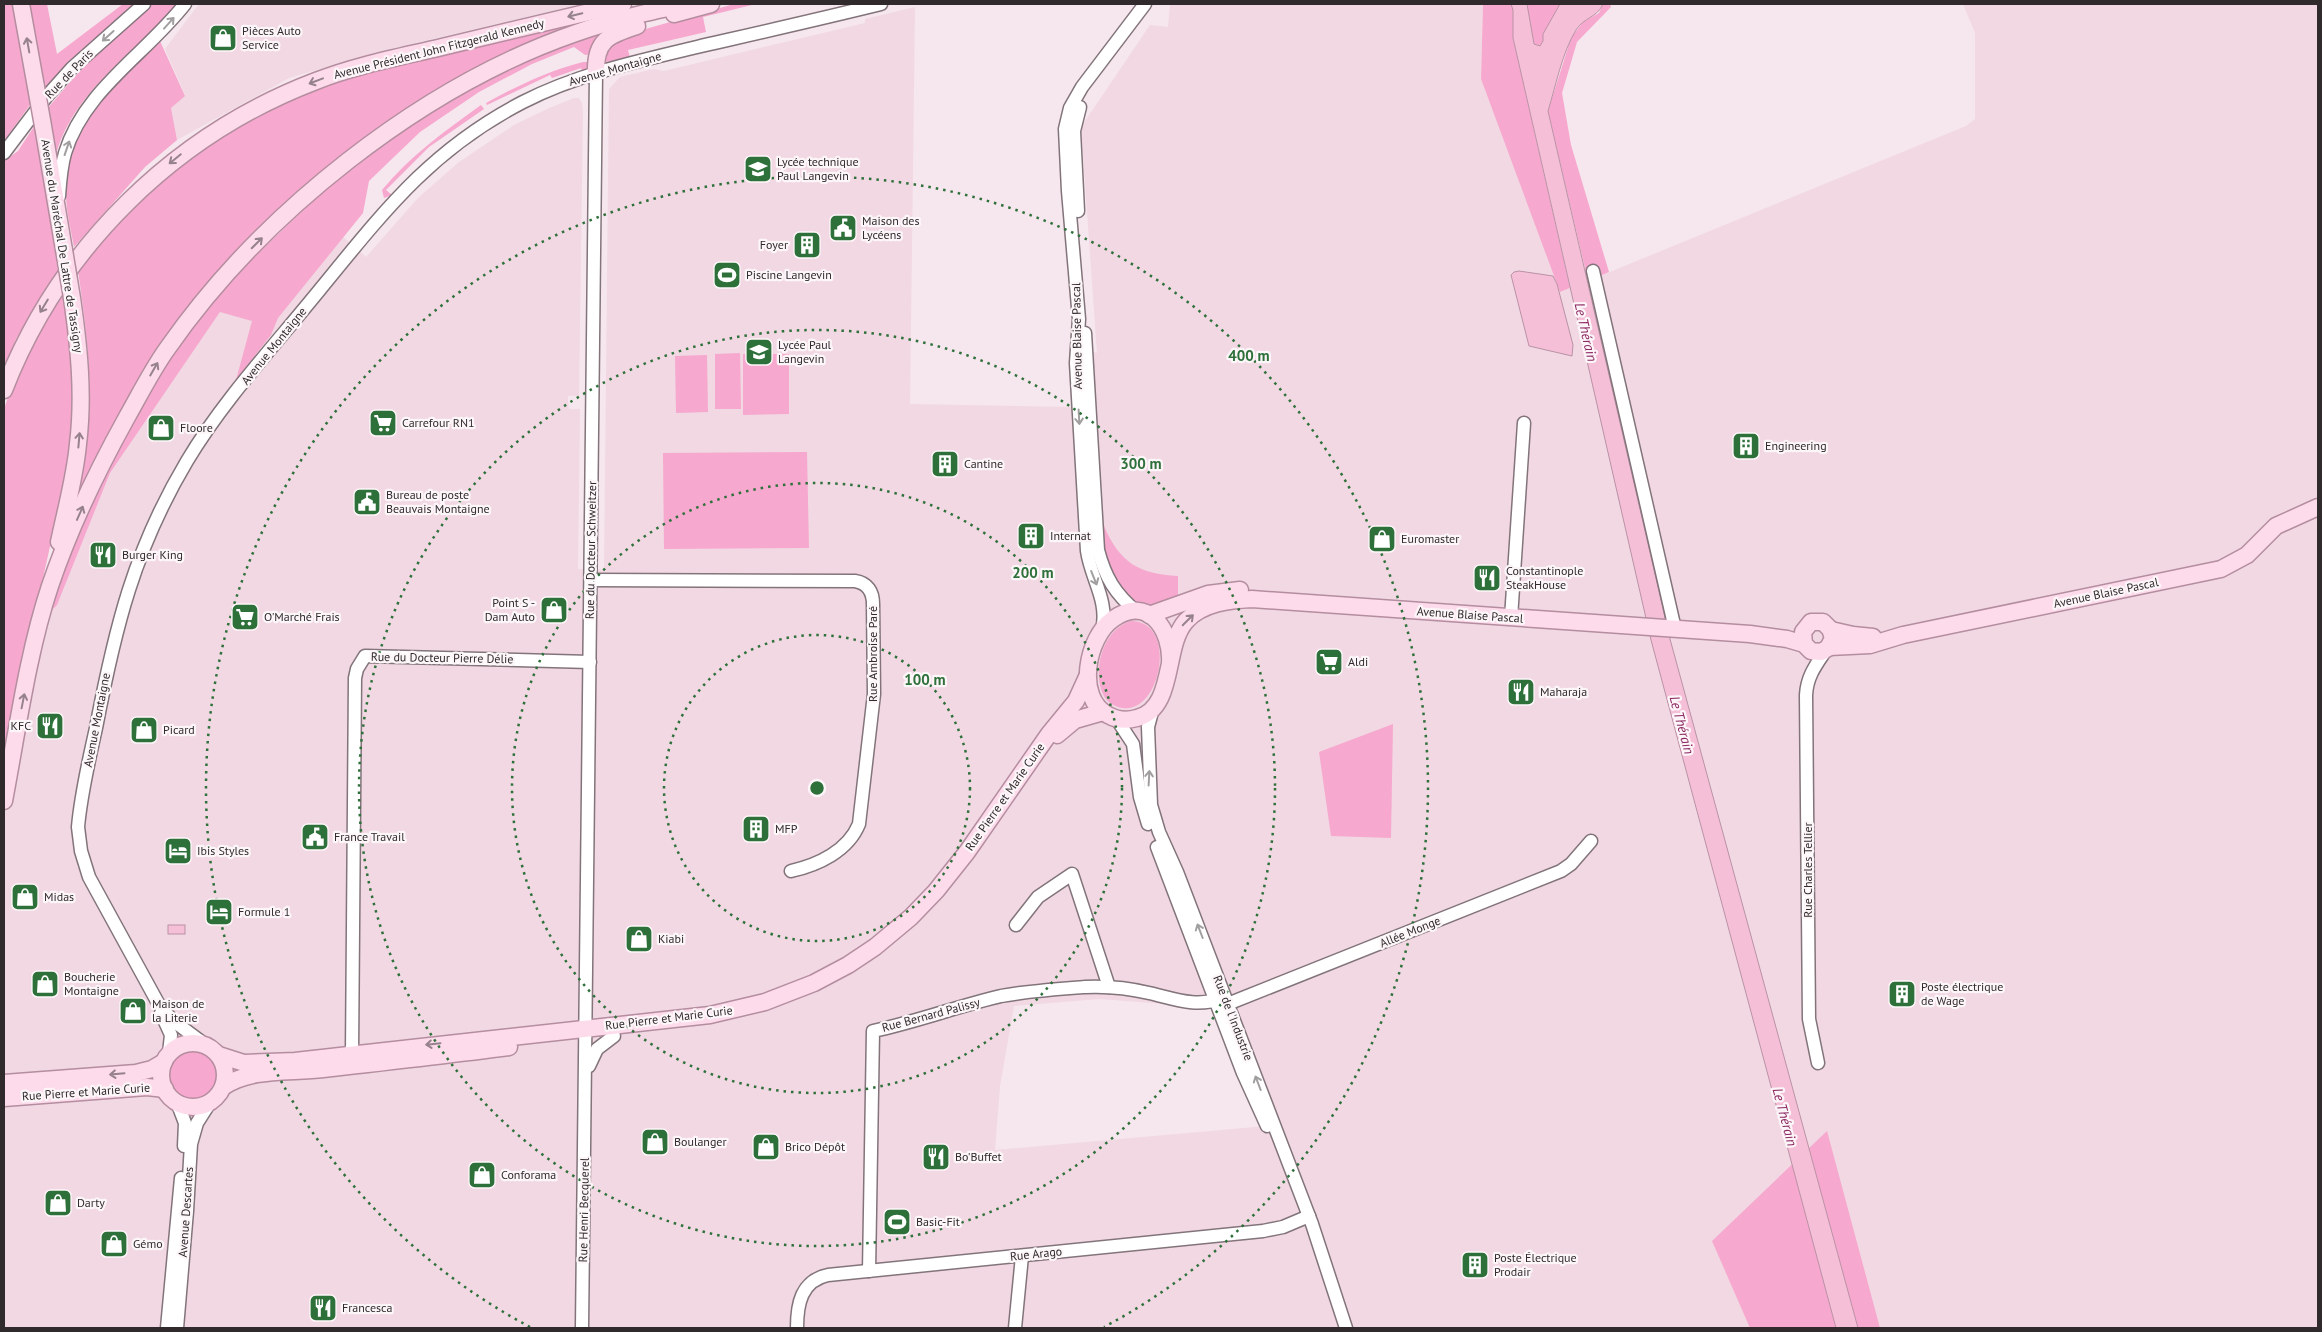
<svg xmlns="http://www.w3.org/2000/svg" width="2322" height="1332" font-family="'PT Sans',sans-serif">
	<style>
		.built { fill: #f1d8e3; fill-rule: evenodd }
		.green { fill: #f6a8ce }
		.water { fill: #f5bfd8; stroke: #ba92a5 }
		.lines { fill: none; stroke-linecap: round; stroke-linejoin: round }
		.minor-casing { stroke: #82747a; stroke-width: 15 }
		.major-casing { stroke: #b48d9f; stroke-width: 19 }
		.minor { stroke: #fff; stroke-width: 12 }
		.major { stroke: #fddbeb; stroke-width: 16 }
		.major-bridge-casing { stroke: #b48d9f; stroke-width: 19; stroke-linecap: butt }
		.major-bridge { stroke: #fddbeb; stroke-width: 16 }
		.oneway { stroke: #96828c }
		.oneway2 { stroke: #a29fa0 }
		.ring { fill: none; stroke: #2e703a; stroke-width: 2.5; stroke-dasharray: 2.5 5 }
		.labels { text-anchor: middle; stroke-width: 4.5; stroke-linejoin: round; paint-order: stroke }
		.poi-label { font-size: 12px; fill: #302a2d; stroke: #fdf6f9; text-anchor: start }
		.street-label { font-size: 12px; fill: #302a2d; stroke: #fdf6f9 }
		.water-label { font-size: 14px; font-style: italic; fill: #8d2962; stroke: #fdf6f9 }
		.centre { fill: #2e703a; stroke: #fdf6f9; stroke-width: 2.5 }
		.ring-label { font-size: 15px; text-anchor: middle; font-weight: bold; fill: #2e703a; stroke: #fdf6f9; stroke-width: 4.5; stroke-linejoin: round; paint-order: stroke }
	</style>
	<rect width="100%" height="100%" fill="#f6e6ed"/>
	<g class="built">
		<path d="M199,4H581L381,51L289,78L177,140L171,108L185,95L165,49Z"/>
		<path d="M1170,4H1483L1481,79L1561,292L1966,126L1975,119V33L1963,4H2318V1328H4V592L57,605L110,473L220,312L315,212L366,257L418,198L459,162L514,125L547,109L574,98H579L582,103L583,111L579,396H568V402L569,409H580L578,569L604,570L609,89L620,77L654,69L664,71L865,23V19L915,7L910,404L1071,407L1069,344L1097,353L1081,127L1150,25L1168,27ZM1099,999L1234,1009L1277,1125L995,1150L1000,1086L1014,1006Z"/>
	</g>
	<g class="green">
		<path d="M4,4H16L32,102L4,141Z"/>
		<path d="M29,4H47L57,54L123,4H134L77,55L45,91Z"/>
		<path d="M151,4H177C136,53 70,93 55,159L47,109L89,60Z"/>
		<path d="M734,4H756L703,17L706,32L628,50L630,58L606,62L603,58L617,37Z"/>
		<path d="M1483,4H1511L1513,10V38L1570,288L1560,292L1481,79Z"/>
		<path d="M1527,4H1560L1543,34V41L1540,46L1534,44Z"/>
		<path d="M1603,4H1610L1611,7L1577,42L1562,93L1571,145L1609,272L1588,281L1548,111L1571,38L1583,22L1599,13Z"/>
		<path d="M591,18L498,58L265,225L221,269L189,307L68,522C74,500 81,478 85,455C95,394 87,332 78,271L108,231L180,164L207,145L278,104L350,76Z"/>
		<path d="M597,32L593,54L585,55L574,47L532,64L479,92L420,132L369,181L363,213L278,318L271,335L236,380L252,321L220,312L110,473L57,605L49,613L65,563L111,457L158,375L222,288L327,187L413,124L487,80L530,59Z"/>
		<path d="M160,41L185,96L171,108L177,140L145,167L74,247C71,230 66,211 66,194C65,126 115,85 160,41Z"/>
		<path d="M583,62H590L586,69L582,71L581,68L552,78L550,75L487,105L486,103C517,86 548,71 583,62Z"/>
		<path d="M481,105L484,109L429,147L386,190L392,195L384,198L382,190C410,156 445,131 481,105Z"/>
		<path d="M35,125L58,271L16,339L4,372V161L18,151Z"/>
		<path d="M63,294L69,332L75,395L69,461L37,605L4,769V409L17,371Z"/>
		<path d="M740,353L741,409H715V354Z"/>
		<path d="M743,354H789V414L743,415Z"/>
		<path d="M707,355L708,412L676,413L675,356Z"/>
		<path d="M807,452L809,548L664,549L663,453Z"/>
		<path d="M1099,526H1104C1120,563 1139,574 1178,576V595L1173,601L1154,607L1132,601L1115,584L1104,556Z"/>
		<path d="M1131,621C1178,621 1162,713 1123,708C1115,707 1108,703 1104,696C1091,671 1103,629 1131,621Z"/>
		<path d="M1393,724L1391,838L1331,836L1319,752Z"/>
		<circle cx="194" cy="1075" r="26"/>
		<path d="M1827,1131L1880,1328H1750L1712,1241Z"/>
	</g>
	<g class="water">
		<path d="M1511,4H1527L1534,44L1540,46L1543,41V34L1560,4H1603C1597,18 1584,17 1576,30C1562,53 1556,85 1548,111L1670,639L1858,1328H1836L1651,640L1513,38V10Z"/>
		<path d="M1519,271L1553,276L1557,284L1573,345L1572,356L1529,346L1511,275L1514,272Z"/>
		<rect x="168" y="925" width="17" height="9"/>
	</g>
	<g class="lines">
		<defs>
			<g id="minor">
				<path d="M4,153L47,96L72,68L144,4"/>
				<path d="M59,196C60,181 61,167 65,153C84,90 146,54 185,4"/>
				<path d="M1078,211L1074,131L1080,107"/>
				<path d="M1593,271L1675,629"/>
				<path d="M1085,333L1098,550C1105,577 1115,594 1137,612"/>
				<path d="M591,580L855,581C868,583 873,592 873,604L874,694L859,824C848,851 818,865 791,871"/>
				<path d="M1511,618L1524,423"/>
				<path d="M1102,630C1109,601 1091,579 1087,551L1076,363L1079,319L1068,191L1065,129L1070,108L1082,87L1145,4"/>
				<path d="M1153,708L1148,727L1151,805L1159,832L1177,872L1312,1224L1346,1328"/>
				<path d="M1116,718L1133,744L1140,797L1148,824"/>
				<path d="M1157,847L1243,1073L1267,1126"/>
				<path d="M1016,925L1038,897L1072,874L1109,987"/>
				<path d="M1220,1007L1561,871L1571,864L1591,841"/>
				<path d="M161,1013L171,1035L169,1053"/>
				<path d="M207,1046L172,1020L158,1003L89,877L81,851L78,827C81,793 89,760 96,728C115,628 134,550 187,461C224,399 276,344 322,287C385,210 432,149 523,102C578,74 638,61 697,47C758,33 820,19 881,4"/>
				<path d="M356,1063L352,1054L355,678L357,669L365,656L590,662"/>
				<path d="M1818,1063L1809,1019L1806,695C1807,676 1816,665 1826,650"/>
				<path d="M589,1066L597,1049L614,1036"/>
				<path d="M177,1102L185,1123L184,1146"/>
				<path d="M869,1271L873,1031C916,1022 958,1006 1001,996C1028,991 1057,989 1085,987C1106,986 1128,988 1149,993C1175,999 1196,1008 1223,998"/>
				<path d="M167,1328L181,1178"/>
				<path d="M177,1328L187,1211L191,1144L197,1123L211,1101"/>
				<path d="M582,1328L596,72"/>
				<path d="M797,1328C797,1304 801,1281 828,1275L1263,1231L1283,1227L1309,1216"/>
				<path d="M1015,1328L1022,1256"/>
			</g>
			<g id="major">
				<path d="M21,4L36,87"/>
				<path d="M674,14L711,4"/>
				<path d="M596,72C595,40 609,35 637,26"/>
				<path d="M43,126L64,250"/>
				<path d="M4,390C59,248 174,135 316,81C357,65 400,57 442,47C503,32 563,18 623,4"/>
				<path d="M59,542C66,509 75,477 78,444C84,395 79,347 72,298"/>
				<path d="M1149,615L1208,594L1240,590"/>
				<path d="M1831,630L1853,635L1873,637"/>
				<path d="M1829,647L1870,645L1903,635L2221,569L2247,555L2276,526L2318,507"/>
				<path d="M1170,663C1172,630 1148,594 1113,619C1087,637 1075,698 1108,715C1117,720 1127,721 1137,718C1176,708 1163,646 1186,621C1202,603 1230,600 1252,599L1750,634L1787,639L1804,644L1811,651L1821,652L1828,648L1833,638L1830,629L1823,622H1811L1803,632L1804,644"/>
				<path d="M1057,735L1075,720L1103,712"/>
				<path d="M4,801C17,732 28,652 50,586C70,527 97,471 127,417C140,394 152,370 167,349C261,214 420,87 576,33C612,20 649,12 685,4"/>
				<circle cx="193" cy="1075" r="32"/>
				<path d="M219,1055L244,1063L295,1061L710,1015L765,1002L814,983L848,965L875,947L911,917L936,891L967,852L1049,734L1076,701L1087,677"/>
				<path d="M4,1083L136,1073L152,1069L164,1062"/>
				<path d="M223,1087C250,1068 290,1073 323,1069C385,1062 447,1055 509,1047"/>
				<path d="M4,1098L147,1087L165,1089"/>
			</g>
		</defs>
		<use href="#minor" class="minor-casing"/>
		<use href="#major" class="major-casing"/>
		<use href="#minor" class="minor"/>
		<use href="#major" class="major"/>
		<defs>
			<g id="major-bridge">
				<path d="M36,87L43,126"/>
				<path d="M64,250L72,298"/>
			</g>
		</defs>
		<use href="#major-bridge" class="major-bridge-casing"/>
		<use href="#major-bridge" class="major-bridge"/>
	</g>
	<defs><path id="oneway-shaft" d="M-6 0H5M1.5-3L5.5 0L1.5 3" fill="none" stroke-width="1.6" stroke-linecap="round" stroke-linejoin="round" transform="scale(1.25)"/></defs>
	<g class="oneway">
		<use href="#oneway-shaft" transform="translate(575 15) rotate(167)"/>
		<use href="#oneway-shaft" transform="translate(28 45) rotate(-100)"/>
		<use href="#oneway-shaft" transform="translate(316 81) rotate(159)"/>
		<use href="#oneway-shaft" transform="translate(175 159) rotate(141)"/>
		<use href="#oneway-shaft" transform="translate(257 243) rotate(-45)"/>
		<use href="#oneway-shaft" transform="translate(44 306) rotate(121)"/>
		<use href="#oneway-shaft" transform="translate(154 369) rotate(-60)"/>
		<use href="#oneway-shaft" transform="translate(79 440) rotate(-85)"/>
		<use href="#oneway-shaft" transform="translate(80 513) rotate(-66)"/>
		<use href="#oneway-shaft" transform="translate(1188 620) rotate(-45)"/>
		<use href="#oneway-shaft" transform="translate(23 701) rotate(-79)"/>
		<use href="#oneway-shaft" transform="translate(433 1044) rotate(174)"/>
		<use href="#oneway-shaft" transform="translate(117 1074) rotate(175)"/>
	</g>
	<g class="oneway2">
		<use href="#oneway-shaft" transform="translate(169 23) rotate(-48)"/>
		<use href="#oneway-shaft" transform="translate(108 36) rotate(138)"/>
		<use href="#oneway-shaft" transform="translate(67 148) rotate(-71)"/>
		<use href="#oneway-shaft" transform="translate(1079 417) rotate(87)"/>
		<use href="#oneway-shaft" transform="translate(1094 578) rotate(68)"/>
		<use href="#oneway-shaft" transform="translate(1149 778) rotate(-87)"/>
		<use href="#oneway-shaft" transform="translate(1200 931) rotate(-111)"/>
		<use href="#oneway-shaft" transform="translate(1258 1083) rotate(-111)"/>
	</g>
	<g class="ring">
		<circle cx="817" cy="788" r="153"/>
		<circle cx="817" cy="788" r="305"/>
		<circle cx="817" cy="788" r="458"/>
		<path d="M530 1327A611 611 0 1 1 1104 1327"/>
	</g>
	<defs>
		<symbol id="shop-square" viewBox="-11 -11 22 22"><rect x="-9" y="-9" width="18" height="18" rx="4" fill="#2e703a" stroke="#fdf6f9"/><path d="M-5-2.5h2.3a2.7 3.5 0 0 1 5.4 0H5L5.5 6h-11ZM-1.5-2.5h3a1.5 2.3 0 0 0-3 0Z" fill="#fff"/></symbol>
		<symbol id="school-square" viewBox="-11 -11 22 22"><rect x="-9" y="-9" width="18" height="18" rx="4" fill="#2e703a" stroke="#fdf6f9"/><path d="M0-5L7-2L0 1L-7-2ZM-4 1L0 2.5L4 1V4Q0 6-4 4Z" fill="#fff"/></symbol>
		<symbol id="civic-square" viewBox="-11 -11 22 22"><rect x="-9" y="-9" width="18" height="18" rx="4" fill="#2e703a" stroke="#fdf6f9"/><path d="M-.6-6.5H3V-4.5H.6V-3L4-1V1h2V6H-6V1h2V-1L-.6-3ZM-1.2 2.5V6h2.4V2.5Z" fill="#fff"/></symbol>
		<symbol id="building-square" viewBox="-11 -11 22 22"><rect x="-9" y="-9" width="18" height="18" rx="4" fill="#2e703a" stroke="#fdf6f9"/><path d="M-4-6H4V6H1V3H-1V6H-4ZM-2.5-4.3h1.7v1.8h-1.7ZM.8-4.3h1.7v1.8H.8ZM-2.5-1h1.7V.8h-1.7ZM.8-1h1.7V.8H.8Z" fill="#fff"/></symbol>
		<symbol id="stadium-square" viewBox="-11 -11 22 22"><rect x="-9" y="-9" width="18" height="18" rx="4" fill="#2e703a" stroke="#fdf6f9"/><path d="M0-5a6.5 5 0 1 0 0 10a6.5 5 0 1 0 0-10ZM-3.5-1.8h7v3.6h-7Z" fill="#fff"/></symbol>
		<symbol id="supermarket-square" viewBox="-11 -11 22 22"><rect x="-9" y="-9" width="18" height="18" rx="4" fill="#2e703a" stroke="#fdf6f9"/><path d="M-6-5.5h2.5l.6 2H6L4.5 2H-2.5L-4.4-4H-6ZM-1.5 3.2a1.3 1.3 0 1 0 .1 0ZM3 3.2a1.3 1.3 0 1 0 .1 0Z" fill="#fff"/></symbol>
		<symbol id="restaurant-square" viewBox="-11 -11 22 22"><rect x="-9" y="-9" width="18" height="18" rx="4" fill="#2e703a" stroke="#fdf6f9"/><path d="M-5-6h1v4h1v-4h1v4h1v-4h1v5L-1.5 .5V6h-2V.5L-5-1ZM5-6V6H3V1.5H1.5Q1.5-4 5-6Z" fill="#fff"/></symbol>
		<symbol id="hotel-square" viewBox="-11 -11 22 22"><rect x="-9" y="-9" width="18" height="18" rx="4" fill="#2e703a" stroke="#fdf6f9"/><path d="M-6-4.5h1.5V1H6V5H4.5V3h-9V5H-6ZM-4 0a1.8 1.8 0 1 1 3.6 0ZM.5 0V-2.5h3Q6-2.5 6 0Z" fill="#fff"/></symbol>
	</defs>
	<g fill-rule="evenodd">
		<use href="#shop-square" x="207" y="22" width="32" height="32"/>
		<use href="#school-square" x="742" y="153" width="32" height="32"/>
		<use href="#civic-square" x="827" y="212" width="32" height="32"/>
		<use href="#building-square" x="791" y="229" width="32" height="32"/>
		<use href="#stadium-square" x="711" y="259" width="32" height="32"/>
		<use href="#school-square" x="743" y="336" width="32" height="32"/>
		<use href="#supermarket-square" x="367" y="407" width="32" height="32"/>
		<use href="#shop-square" x="145" y="412" width="32" height="32"/>
		<use href="#building-square" x="1730" y="430" width="32" height="32"/>
		<use href="#building-square" x="929" y="448" width="32" height="32"/>
		<use href="#civic-square" x="351" y="486" width="32" height="32"/>
		<use href="#building-square" x="1015" y="520" width="32" height="32"/>
		<use href="#shop-square" x="1366" y="523" width="32" height="32"/>
		<use href="#restaurant-square" x="87" y="539" width="32" height="32"/>
		<use href="#restaurant-square" x="1471" y="562" width="32" height="32"/>
		<use href="#shop-square" x="538" y="594" width="32" height="32"/>
		<use href="#supermarket-square" x="229" y="601" width="32" height="32"/>
		<use href="#supermarket-square" x="1313" y="646" width="32" height="32"/>
		<use href="#restaurant-square" x="1505" y="676" width="32" height="32"/>
		<use href="#restaurant-square" x="34" y="710" width="32" height="32"/>
		<use href="#shop-square" x="128" y="714" width="32" height="32"/>
		<use href="#building-square" x="740" y="813" width="32" height="32"/>
		<use href="#civic-square" x="299" y="821" width="32" height="32"/>
		<use href="#hotel-square" x="162" y="835" width="32" height="32"/>
		<use href="#shop-square" x="9" y="881" width="32" height="32"/>
		<use href="#hotel-square" x="203" y="896" width="32" height="32"/>
		<use href="#shop-square" x="623" y="923" width="32" height="32"/>
		<use href="#shop-square" x="29" y="968" width="32" height="32"/>
		<use href="#building-square" x="1886" y="978" width="32" height="32"/>
		<use href="#shop-square" x="117" y="995" width="32" height="32"/>
		<use href="#shop-square" x="639" y="1126" width="32" height="32"/>
		<use href="#shop-square" x="750" y="1131" width="32" height="32"/>
		<use href="#restaurant-square" x="920" y="1141" width="32" height="32"/>
		<use href="#shop-square" x="466" y="1159" width="32" height="32"/>
		<use href="#shop-square" x="42" y="1187" width="32" height="32"/>
		<use href="#stadium-square" x="881" y="1206" width="32" height="32"/>
		<use href="#shop-square" x="98" y="1228" width="32" height="32"/>
		<use href="#building-square" x="1459" y="1249" width="32" height="32"/>
		<use href="#restaurant-square" x="307" y="1292" width="32" height="32"/>
	</g>
	<g class="labels">
		<g class="poi-label">
			<text x="242" y="35">Pièces Auto<tspan x="242" dy="14">Service</tspan></text>
			<text x="777" y="166">Lycée technique<tspan x="777" dy="14">Paul Langevin</tspan></text>
			<text x="862" y="225">Maison des<tspan x="862" dy="14">Lycéens</tspan></text>
			<text x="788" y="249" text-anchor="end">Foyer</text>
			<text x="746" y="279">Piscine Langevin</text>
			<text x="778" y="349">Lycée Paul<tspan x="778" dy="14">Langevin</tspan></text>
			<text x="402" y="427">Carrefour RN1</text>
			<text x="180" y="432">Floore</text>
			<text x="1765" y="450">Engineering</text>
			<text x="964" y="468">Cantine</text>
			<text x="386" y="499">Bureau de poste<tspan x="386" dy="14">Beauvais Montaigne</tspan></text>
			<text x="1050" y="540">Internat</text>
			<text x="1401" y="543">Euromaster</text>
			<text x="122" y="559">Burger King</text>
			<text x="1506" y="575">Constantinople<tspan x="1506" dy="14">SteakHouse</tspan></text>
			<text x="535" y="607" text-anchor="end">Point S -<tspan x="535" dy="14">Dam Auto</tspan></text>
			<text x="264" y="621">O'Marché Frais</text>
			<text x="1348" y="666">Aldi</text>
			<text x="1540" y="696">Maharaja</text>
			<text x="31" y="730" text-anchor="end">KFC</text>
			<text x="163" y="734">Picard</text>
			<text x="775" y="833">MFP</text>
			<text x="334" y="841">France Travail</text>
			<text x="197" y="855">Ibis Styles</text>
			<text x="44" y="901">Midas</text>
			<text x="238" y="916">Formule 1</text>
			<text x="658" y="943">Kiabi</text>
			<text x="64" y="981">Boucherie<tspan x="64" dy="14">Montaigne</tspan></text>
			<text x="1921" y="991">Poste électrique<tspan x="1921" dy="14">de Wage</tspan></text>
			<text x="152" y="1008">Maison de<tspan x="152" dy="14">la Literie</tspan></text>
			<text x="674" y="1146">Boulanger</text>
			<text x="785" y="1151">Brico Dépôt</text>
			<text x="955" y="1161">Bo'Buffet</text>
			<text x="501" y="1179">Conforama</text>
			<text x="77" y="1207">Darty</text>
			<text x="916" y="1226">Basic-Fit</text>
			<text x="133" y="1248">Gémo</text>
			<text x="1494" y="1262">Poste Électrique<tspan x="1494" dy="14">Prodair</tspan></text>
			<text x="342" y="1312">Francesca</text>
		</g>
		<g class="street-label">
			<text transform="translate(439 49) rotate(-14)" y="4">Avenue Président John Fitzgerald Kennedy</text>
			<text transform="translate(615 69) rotate(-16)" y="4">Avenue Montaigne</text>
			<text transform="translate(69 74) rotate(-46)" y="4">Rue de Paris</text>
			<text transform="translate(62 246) rotate(81)" y="4">Avenue du Maréchal De Lattre de Tassigny</text>
			<text transform="translate(1077 336) rotate(-91)" y="4">Avenue Blaise Pascal</text>
			<text transform="translate(274 346) rotate(-51)" y="4">Avenue Montaigne</text>
			<text transform="translate(591 550) rotate(-89)" y="4">Rue du Docteur Schweitzer</text>
			<text transform="translate(2106 593) rotate(-12)" y="4">Avenue Blaise Pascal</text>
			<text transform="translate(1470 615) rotate(4)" y="4">Avenue Blaise Pascal</text>
			<text transform="translate(873 654) rotate(-90)" y="4">Rue Ambroise Paré</text>
			<text transform="translate(442 658) rotate(1)" y="4">Rue du Docteur Pierre Délie</text>
			<text transform="translate(97 720) rotate(-79)" y="4">Avenue Montaigne</text>
			<text transform="translate(1005 797) rotate(-55)" y="4">Rue Pierre et Marie Curie</text>
			<text transform="translate(1808 870) rotate(-90)" y="4">Rue Charles Tellier</text>
			<text transform="translate(1410 932) rotate(-22)" y="4">Allée Monge</text>
			<text transform="translate(931 1015) rotate(-15)" y="4">Rue Bernard Palissy</text>
			<text transform="translate(669 1018) rotate(-7)" y="4">Rue Pierre et Marie Curie</text>
			<text transform="translate(1233 1018) rotate(69)" y="4">Rue de l'Industrie</text>
			<text transform="translate(86 1092) rotate(-4)" y="4">Rue Pierre et Marie Curie</text>
			<text transform="translate(584 1210) rotate(-89)" y="4">Rue Henri Becquerel</text>
			<text transform="translate(186 1212) rotate(-86)" y="4">Avenue Descartes</text>
			<text transform="translate(1036 1254) rotate(-6)" y="4">Rue Arago</text>
		</g>
		<g class="water-label">
			<text transform="translate(1586 332) rotate(77)" y="5">Le Thérain</text>
			<text transform="translate(1682 725) rotate(75)" y="5">Le Thérain</text>
			<text transform="translate(1785 1117) rotate(75)" y="5">Le Thérain</text>
		</g>
	</g>
	<circle cx="817" cy="788" r="8" class="centre"/>
	<g class="ring-label">
		<text x="1249" y="361">400 m</text>
		<text x="1141" y="469">300 m</text>
		<text x="1033" y="578">200 m</text>
		<text x="925" y="685">100 m</text>
	</g>
	<rect width="2322" height="1332" fill="none" stroke="#302a2d" stroke-width="10"/>
</svg>
